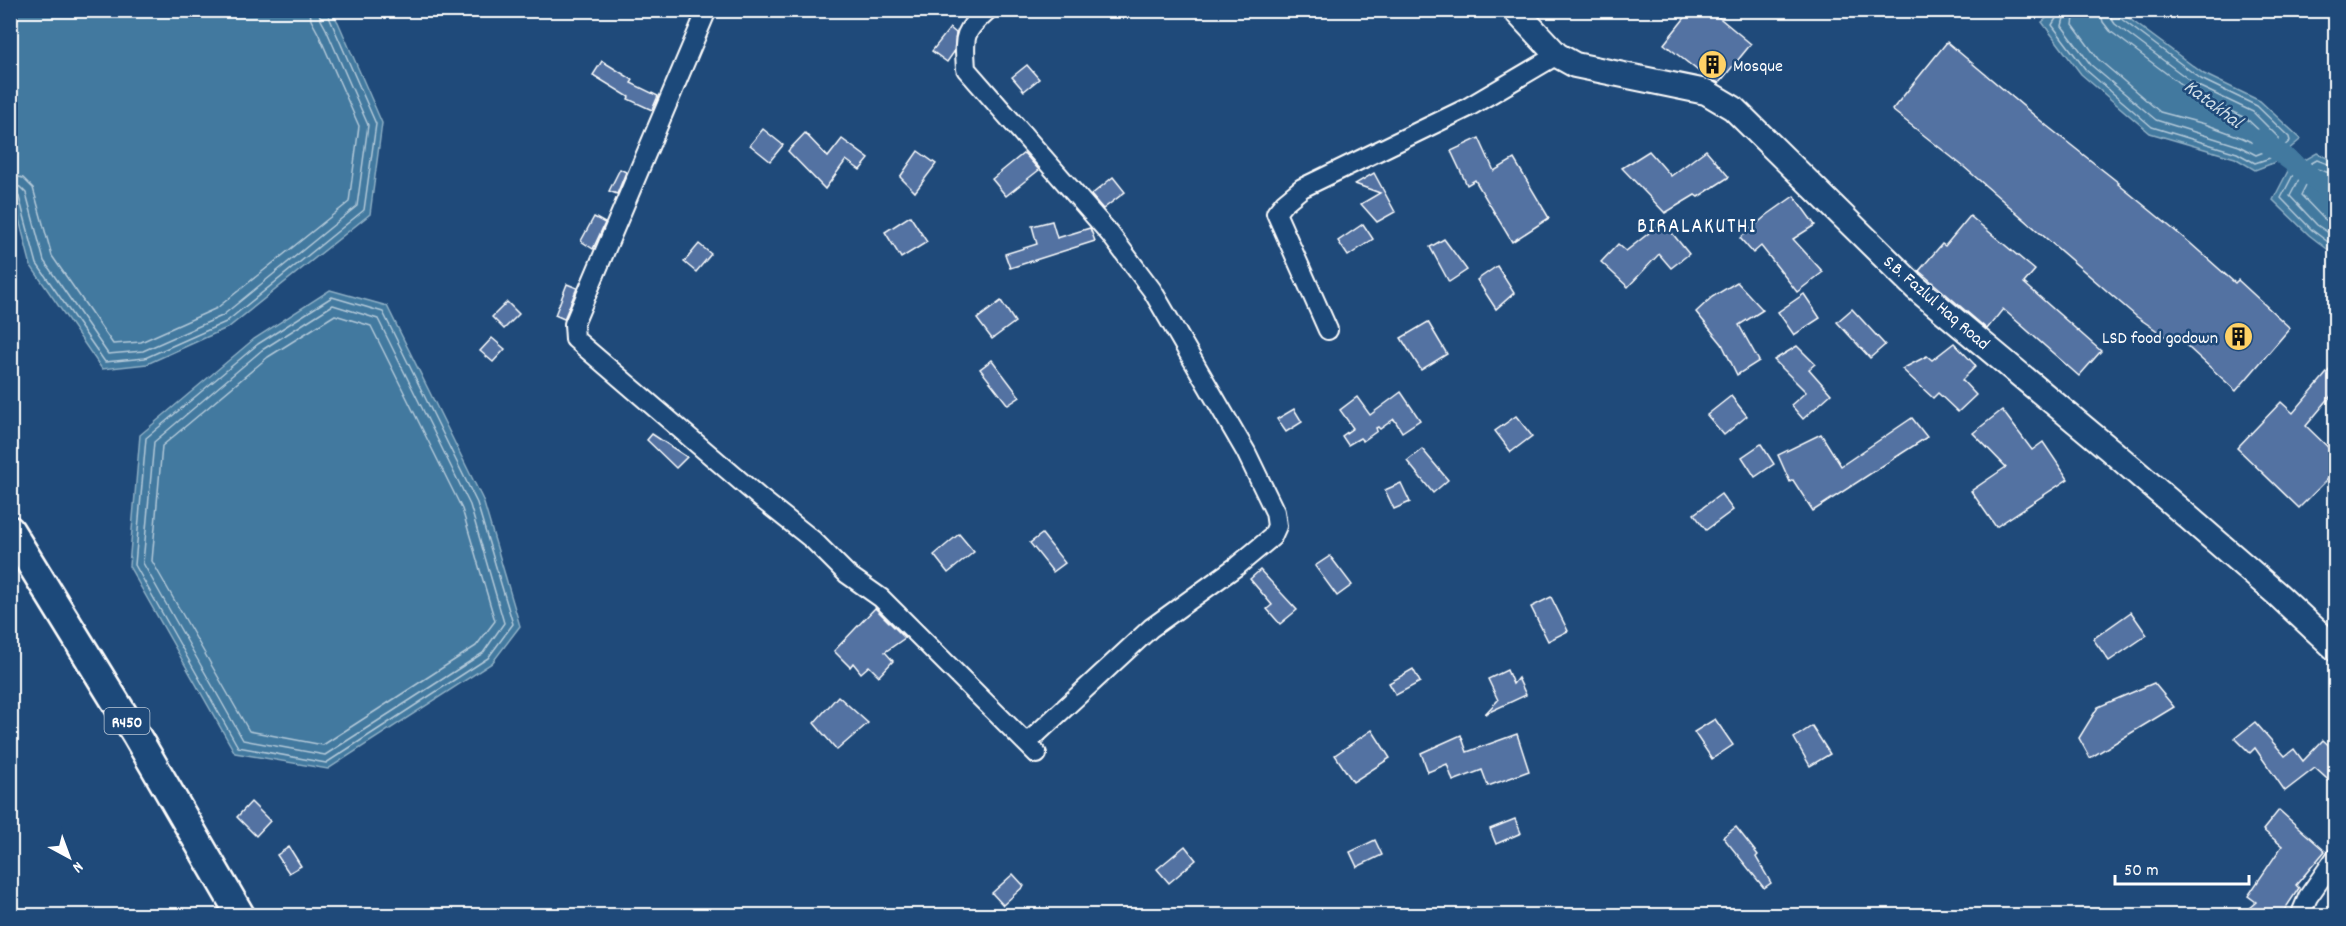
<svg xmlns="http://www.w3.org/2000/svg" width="2346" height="926" font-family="Dekko,sans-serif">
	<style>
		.water { fill: #42799f; stroke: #8eafc5; stroke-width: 1.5 }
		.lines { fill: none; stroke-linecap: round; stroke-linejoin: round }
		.shore { stroke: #b3c9d9; stroke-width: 1.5 }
		.canal { stroke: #42799f; stroke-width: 20 }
		.building { fill: #5272a2; stroke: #fff; stroke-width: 1.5 }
		.street-casing { stroke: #fff; stroke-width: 22 }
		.secondary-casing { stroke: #fff; stroke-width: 28 }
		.primary-casing { stroke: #fff; stroke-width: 32 }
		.street { stroke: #1f4a7a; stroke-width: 18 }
		.secondary { stroke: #1f4a7a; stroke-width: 24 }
		.primary { stroke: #1f4a7a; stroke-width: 27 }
		.labels { text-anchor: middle; stroke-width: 5; stroke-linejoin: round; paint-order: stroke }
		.shield { fill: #1f4a7a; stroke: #bcc9d7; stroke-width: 1.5 }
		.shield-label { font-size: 16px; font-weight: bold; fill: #fff }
		.poi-label { font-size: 18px; fill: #fff; stroke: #1f4a7a; text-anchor: start }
		.street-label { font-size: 18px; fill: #fff; stroke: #1f4a7a }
		.water-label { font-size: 20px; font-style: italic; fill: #d0dee7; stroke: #1f4a7a }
		.quarter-label { font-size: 21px; letter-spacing: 1.5px; fill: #fff; stroke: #1f4a7a }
	</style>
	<rect width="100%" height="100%" fill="#1f4a7a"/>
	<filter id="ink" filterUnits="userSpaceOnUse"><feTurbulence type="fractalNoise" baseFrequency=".0167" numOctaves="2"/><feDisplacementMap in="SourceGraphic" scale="12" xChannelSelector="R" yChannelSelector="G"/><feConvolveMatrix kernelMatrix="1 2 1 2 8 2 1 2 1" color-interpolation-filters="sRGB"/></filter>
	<g filter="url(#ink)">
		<g class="water">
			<path d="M2056,10L2119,11L2204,74L2260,101L2301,139L2273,163L2255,170L2235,158L2150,133L2081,74L2042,22Z"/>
			<path d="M10,11H331L338,22L382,123L370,214L229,327L147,364L102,369L31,266L11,188Z"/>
			<path d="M2317,153L2335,162V255L2309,235L2273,200L2289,169Z"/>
			<path d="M330,290L387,306L483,500L520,626L492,663L328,769L235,753L129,566L140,435L254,339Z"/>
		</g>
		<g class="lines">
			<g class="shore">
				<path d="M2059,10L2058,15L2052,25L2086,70L2152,127L2237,153L2255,163L2270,158L2290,141L2289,137L2257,106L2201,79L2120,18L2117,10"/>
				<path d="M2066,10L2062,26L2091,65L2156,120L2239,146L2256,155L2266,151L2278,140V137L2253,112L2196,85L2115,24L2111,18L2110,10"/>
				<path d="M2075,10L2073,25L2098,59L2160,112L2205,124L2243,138L2257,145L2265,140V136L2247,119L2191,92L2110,31L2103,22L2100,10"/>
				<path d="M2336,167L2317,160L2294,173L2281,198L2312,230L2336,248"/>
				<path d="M10,175L23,178L33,188L52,256L113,344L141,342L217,308L349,202L359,126L318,33L311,20L310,10"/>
				<path d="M2336,175L2317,169L2299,179L2290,196L2317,225L2336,238"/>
				<path d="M10,184L20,187L26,193L44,261L108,354L143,351L222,316L357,206L368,125L326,29L320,18L319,10"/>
				<path d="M2336,184L2317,179L2306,185L2301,195L2323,218L2336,227"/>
				<path d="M10,192L16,193L19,197L37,264L105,362L145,358L226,322L364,210L376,124L326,10"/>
				<path d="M332,297L383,312L477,503L513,624L488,658L326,763L238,747L135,565L146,438L258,344Z"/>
				<path d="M333,305L378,319L470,505L504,623L483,653L325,755L243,740L143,563L154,442L262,350Z"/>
				<path d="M335,315L371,326L462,509L495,621L476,646L323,745L249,731L152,561L162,446L268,357Z"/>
			</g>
			<path class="canal" d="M2261,139L2336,195"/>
		</g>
		<g class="building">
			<path d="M1691,10H1710L1751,44L1719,83L1706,77L1664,44Z"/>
			<path d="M950,28L956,33L954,52L947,62L932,51Z"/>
			<path d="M1947,42L2047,126L2119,183L2118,184L2190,243L2235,283L2238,280L2290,328L2236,391L2176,336L2172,341L2137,317L1964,167L1892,110Z"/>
			<path d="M602,61L633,80L631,83L658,96L652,110L628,99L629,97L593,75Z"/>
			<path d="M1027,65L1039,79L1024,91L1012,77Z"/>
			<path d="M763,129L783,145L770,161L750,145Z"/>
			<path d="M805,133L828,157L842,139L869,159L860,170L846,160L825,189L788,151Z"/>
			<path d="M1479,138L1494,171L1514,159L1549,218L1512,242L1475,180L1467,185L1451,151Z"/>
			<path d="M1706,150L1729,177L1698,197L1695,195L1665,213L1622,168L1649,151L1671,176Z"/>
			<path d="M918,151L936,164L915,192L900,177Z"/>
			<path d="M1024,153L1039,170L1006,196L992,179Z"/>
			<path d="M620,169L626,172L617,194L609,191Z"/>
			<path d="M1374,173L1395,212L1377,222L1361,204L1380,193L1355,184Z"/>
			<path d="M1113,177L1125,192L1103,209L1091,195Z"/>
			<path d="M1794,196L1815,225L1793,239L1823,272L1797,292L1761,246L1753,253L1740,238L1767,215Z"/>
			<path d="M910,216L927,242L901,258L885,232Z"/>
			<path d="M1970,216L2035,270L2024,283L2101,351L2079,376L2003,309L1987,329L1919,271L1942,244L1945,246Z"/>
			<path d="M594,217L605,223L593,249L581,241Z"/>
			<path d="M1052,221L1057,238L1090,228L1095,241L1010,268L1005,254L1037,244L1032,226Z"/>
			<path d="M1663,222L1689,254L1671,268L1659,254L1628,287L1601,262L1618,244L1626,251Z"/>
			<path d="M1363,224L1373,239L1348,256L1338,241Z"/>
			<path d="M1444,239L1467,270L1449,282L1430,247Z"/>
			<path d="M699,244L711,254L696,272L684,262Z"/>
			<path d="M1497,266L1514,293L1496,309L1477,280Z"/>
			<path d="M1737,282L1763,310L1739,325L1759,361L1737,375L1722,344L1696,312L1712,297Z"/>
			<path d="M567,284L577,288L564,319L555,315Z"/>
			<path d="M1804,294L1820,318L1794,335L1778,312Z"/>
			<path d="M1001,301L1015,322L992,339L977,319Z"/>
			<path d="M507,302L519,314L504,329L492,317Z"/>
			<path d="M1852,309L1885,345L1870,358L1837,322Z"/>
			<path d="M1428,322L1447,354L1421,370L1401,338Z"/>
			<path d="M492,338L505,349L493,362L480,351Z"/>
			<path d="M1954,343L1976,366L1962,380L1976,395L1958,412L1938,393L1933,398L1902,369L1927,356L1932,360Z"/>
			<path d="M1797,346L1815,364L1809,369L1831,394L1803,419L1791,405L1806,392L1774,360Z"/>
			<path d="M992,360L1020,397L1008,405L980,369Z"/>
			<path d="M2336,362V390L2306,426L2336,455V471L2299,508L2237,448L2281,402L2293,413Z"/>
			<path d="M1401,392L1420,420L1402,432L1394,419L1380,429L1378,427L1376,428L1377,431L1363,441L1360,438L1348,445L1342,436L1353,428L1340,410L1357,397L1370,415Z"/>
			<path d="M1731,396L1747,416L1724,435L1707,415Z"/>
			<path d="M1294,409L1302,422L1286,432L1277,419Z"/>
			<path d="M2002,410L2032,450L2043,442L2068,479L1996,527L1971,491L2006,467L1973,433Z"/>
			<path d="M1516,416L1532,436L1511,452L1495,431Z"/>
			<path d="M1912,418L1927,437L1813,511L1793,480L1790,482L1778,455L1821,434L1841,466Z"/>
			<path d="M652,434L687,457L676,468L647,440Z"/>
			<path d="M1761,444L1774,464L1755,477L1742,457Z"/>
			<path d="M1422,449L1448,480L1433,493L1407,461Z"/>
			<path d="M1401,483L1410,502L1394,509L1385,490Z"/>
			<path d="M1721,494L1733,510L1706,530L1694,514Z"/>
			<path d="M959,534L974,552L948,573L934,555Z"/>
			<path d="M1042,534L1065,563L1053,572L1030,543Z"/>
			<path d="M1330,556L1352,585L1337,596L1315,566Z"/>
			<path d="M1260,570L1297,610L1280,624L1267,609L1272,605L1250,579Z"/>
			<path d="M1551,597L1568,631L1548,641L1531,607Z"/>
			<path d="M875,608L905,638L885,652L893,661L879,676L869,666L861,673L853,663L850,667L834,651Z"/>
			<path d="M2131,612L2147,635L2109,661L2093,639Z"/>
			<path d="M1413,669L1420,682L1396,695L1389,683Z"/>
			<path d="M1507,670L1513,684L1518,678L1526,695L1485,714L1498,700L1488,679Z"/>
			<path d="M2154,683L2174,707L2090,758L2079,738L2098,707Z"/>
			<path d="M838,696L868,723L837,750L814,723Z"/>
			<path d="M1715,719L1733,745L1712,759L1694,732Z"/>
			<path d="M2255,722L2285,756L2294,749L2303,761L2323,740L2336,752V787L2315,768L2285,791L2255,748L2250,753L2235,738Z"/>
			<path d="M1812,726L1830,754L1810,766L1794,738Z"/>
			<path d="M1372,730L1390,758L1353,782L1335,755Z"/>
			<path d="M1517,734L1529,771L1488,786L1482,770L1453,781L1447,764L1428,772L1421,753L1461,735L1467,752Z"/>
			<path d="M251,802L270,821L256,836L237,817Z"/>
			<path d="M2279,810L2325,851L2296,885L2299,888L2281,915H2241L2256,902L2248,896L2282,846L2263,830Z"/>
			<path d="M1515,819L1521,833L1496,844L1490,829Z"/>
			<path d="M1736,827L1758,855L1756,857L1771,883L1764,888L1723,837Z"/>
			<path d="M1375,840L1382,855L1357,867L1350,852Z"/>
			<path d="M1185,846L1196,860L1169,883L1157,869Z"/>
			<path d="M289,847L301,866L289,873L277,855Z"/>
			<path d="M1013,874L1024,886L1003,905L992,893Z"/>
		</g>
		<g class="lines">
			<defs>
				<g id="street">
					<path d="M707,10L574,324L575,339L759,497L813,540L847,574L881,598L1037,754"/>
					<path d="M988,10C962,33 964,36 966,69L1110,234L1152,290L1246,452L1275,512L1277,526L1272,537L1237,566L1151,628L1027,743"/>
					<path d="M1328,330L1276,213L1284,203L1302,188L1467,108L1557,55"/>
					<path d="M2300,916L2308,897L2336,857"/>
				</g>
				<path id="secondary" d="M1515,10L1557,55L1575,65L1706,92L1733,108L1916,288L2114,453L2277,594L2336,649"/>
				<path id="primary" d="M10,530L136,735L241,916"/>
			</defs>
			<use href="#street" class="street-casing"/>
			<use href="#secondary" class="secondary-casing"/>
			<use href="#primary" class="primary-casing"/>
			<use href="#street" class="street"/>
			<use href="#secondary" class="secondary"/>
			<use href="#primary" class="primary"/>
		</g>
	</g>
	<defs>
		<symbol id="building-disc" viewBox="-11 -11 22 22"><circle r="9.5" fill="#ffd166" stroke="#1f4a7a"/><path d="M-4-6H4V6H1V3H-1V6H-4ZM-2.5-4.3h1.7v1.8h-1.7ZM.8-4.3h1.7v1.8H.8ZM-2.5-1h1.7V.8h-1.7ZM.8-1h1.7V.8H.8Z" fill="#111"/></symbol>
	</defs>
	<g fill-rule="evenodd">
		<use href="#building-disc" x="1696" y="48" width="33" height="33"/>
		<use href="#building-disc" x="2222" y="320" width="33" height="33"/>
	</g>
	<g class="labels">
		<rect class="shield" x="104.5" y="708" width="45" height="26" rx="4.5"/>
		<g class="shield-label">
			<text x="127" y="727">R450</text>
		</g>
		<g class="poi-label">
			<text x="1733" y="71">Mosque</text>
			<text x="2218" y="343" text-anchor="end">LSD food godown</text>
		</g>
		<g class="street-label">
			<text transform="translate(1937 302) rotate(41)" y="6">S.B. Fazlul Haq Road</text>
		</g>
		<g class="water-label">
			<text transform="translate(2214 103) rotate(37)" y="7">Katakhal</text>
		</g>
		<g class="quarter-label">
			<text x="1697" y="232">BIRALAKUTHI</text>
		</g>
	</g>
	<rect width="2346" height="926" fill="none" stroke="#1f4a7a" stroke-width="36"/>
	<rect x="18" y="18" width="2310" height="890" fill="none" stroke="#fff" stroke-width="2" filter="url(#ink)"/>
	<g transform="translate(69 857) rotate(139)" stroke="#1f4a7a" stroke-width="4.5" paint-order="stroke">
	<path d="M0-4.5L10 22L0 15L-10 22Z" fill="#ffffff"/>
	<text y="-9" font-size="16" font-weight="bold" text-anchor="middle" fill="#ffffff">N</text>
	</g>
	<path d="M2115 875v9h134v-9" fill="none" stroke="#ffffff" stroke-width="3"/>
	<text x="2124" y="875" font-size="18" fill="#ffffff" stroke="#1f4a7a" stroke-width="4.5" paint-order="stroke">50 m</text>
</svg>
